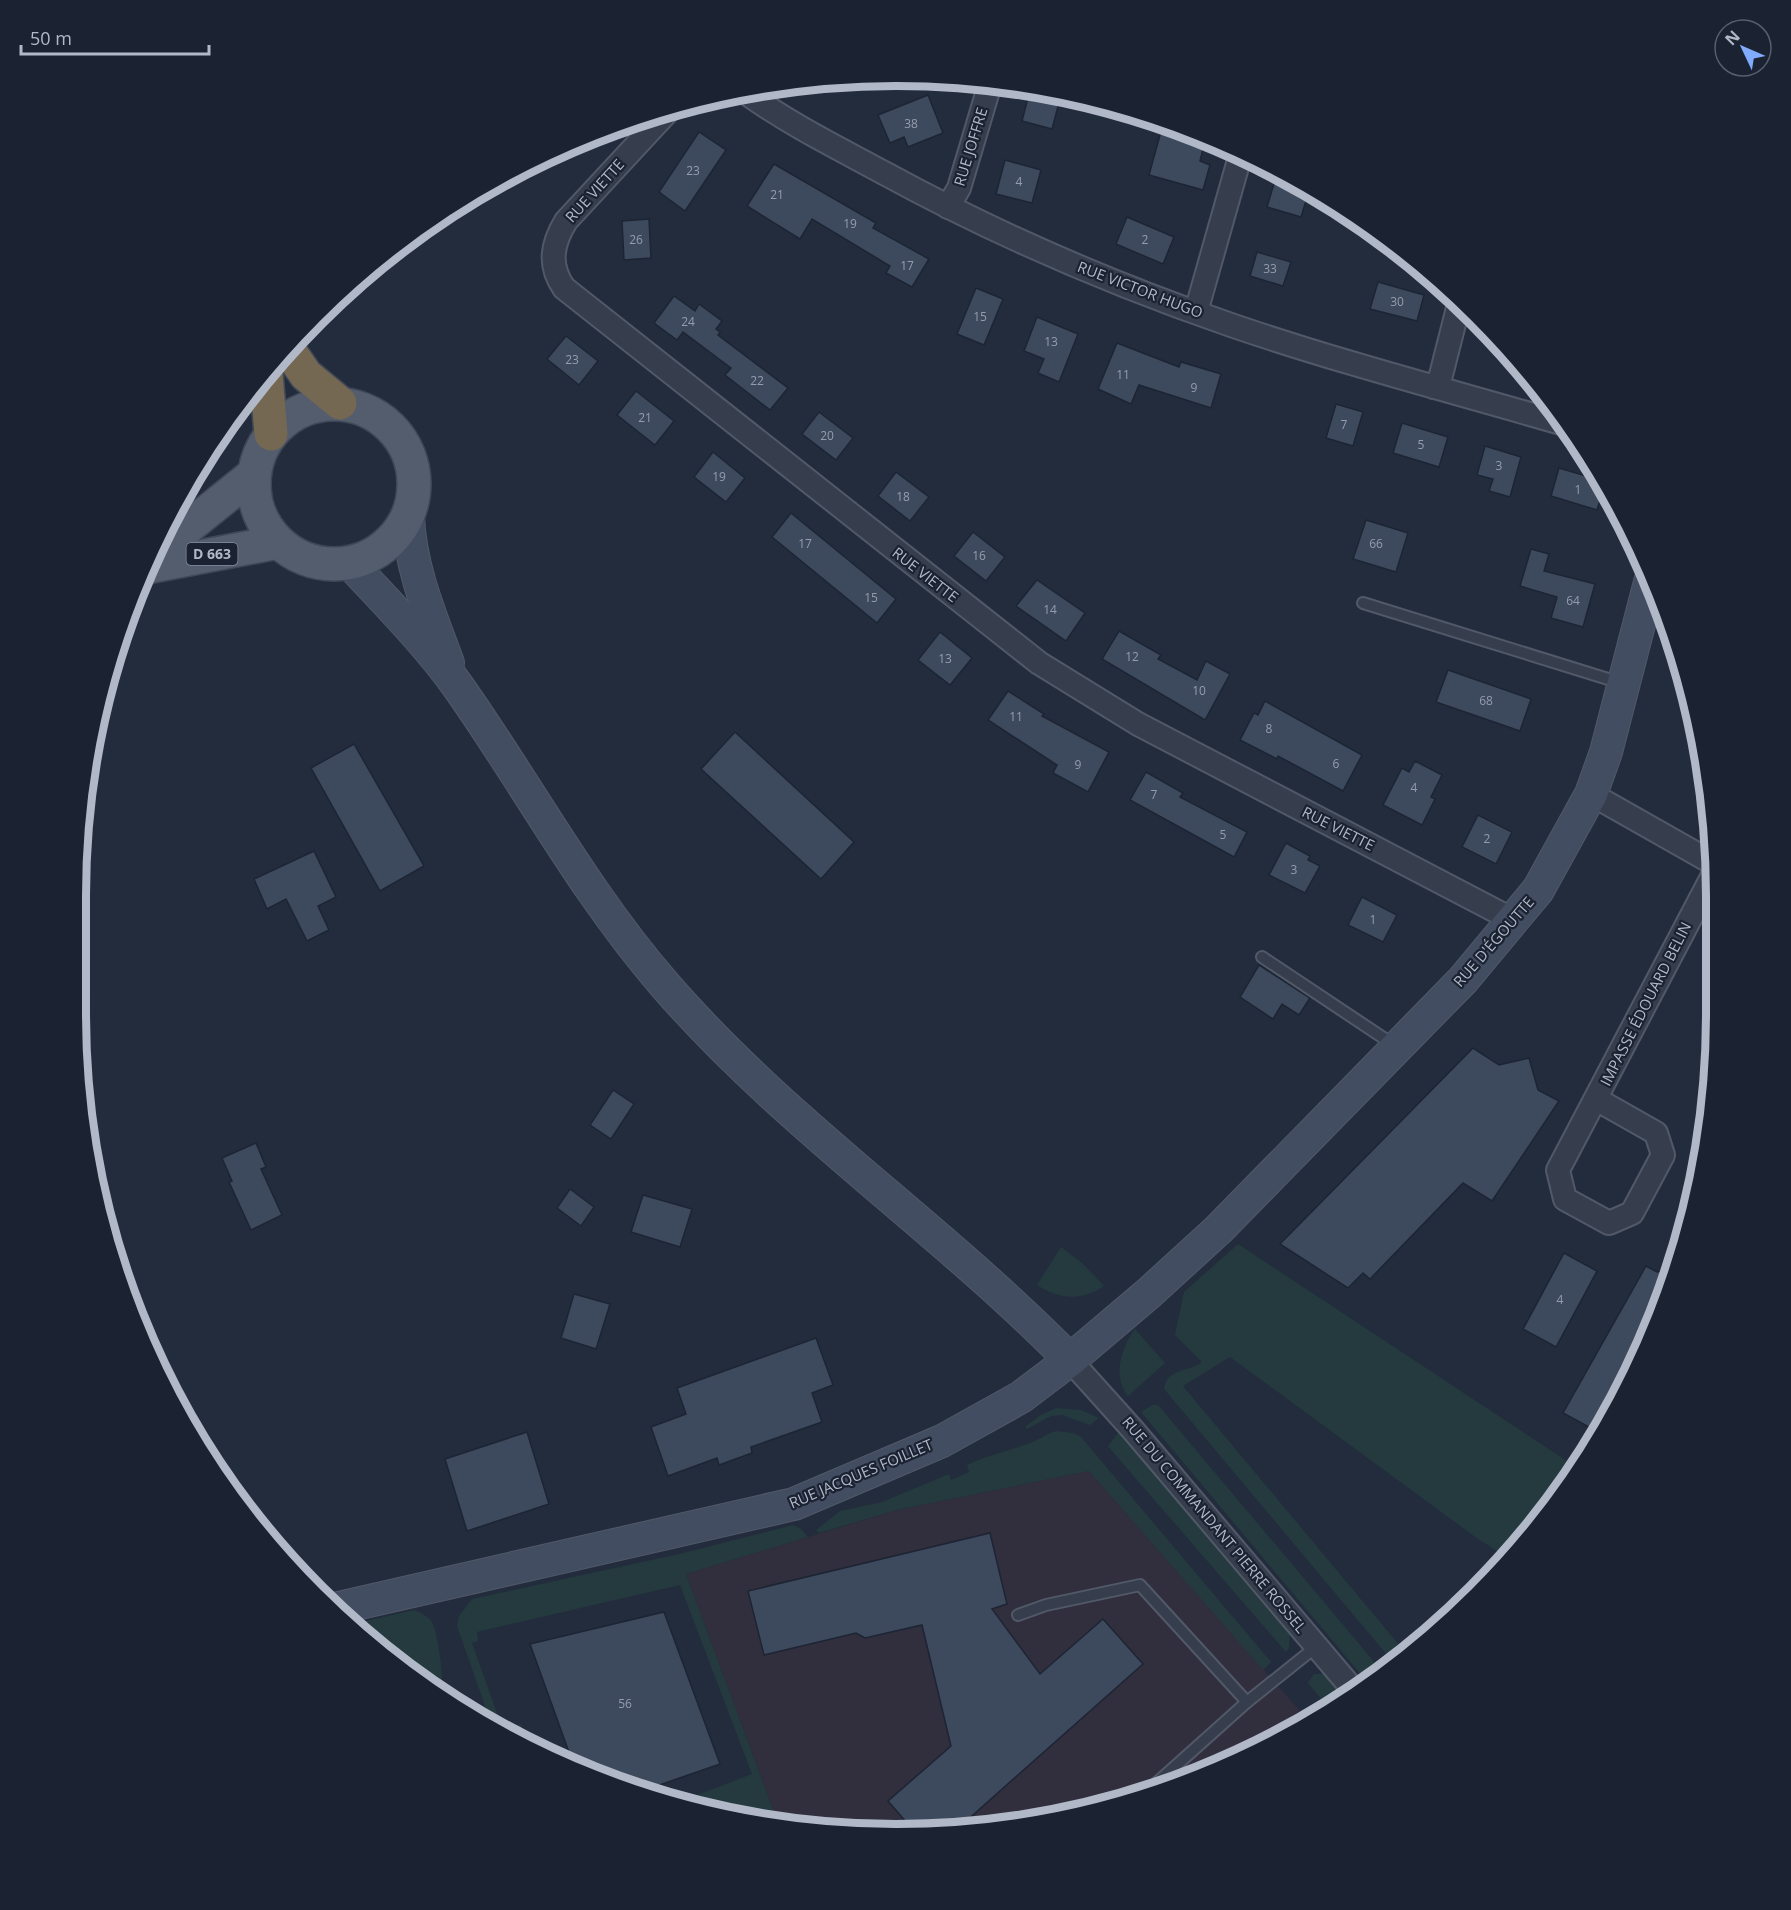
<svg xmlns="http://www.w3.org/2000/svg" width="1791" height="1910" font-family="'Open Sans',sans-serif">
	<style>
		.medical { fill: #312e3e }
		.green { fill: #243a3e }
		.building { fill: #3d4a5d; stroke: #1d2534; stroke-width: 1.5 }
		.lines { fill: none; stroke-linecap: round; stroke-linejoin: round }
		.service-casing { stroke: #515968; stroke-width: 14 }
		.minor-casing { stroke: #515968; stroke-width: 26 }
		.secondary-casing { stroke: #515968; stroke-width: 34 }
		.primary-casing { stroke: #3f4756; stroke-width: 36 }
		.motorway-casing { stroke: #414958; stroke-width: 36 }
		.service { stroke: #363e4d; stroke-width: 10 }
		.minor { stroke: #363e4d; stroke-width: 22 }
		.secondary { stroke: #434d61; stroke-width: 32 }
		.primary { stroke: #535d6e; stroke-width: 33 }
		.motorway { stroke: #746852; stroke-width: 33 }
		.labels { text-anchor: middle; stroke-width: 4.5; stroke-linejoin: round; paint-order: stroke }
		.number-label { font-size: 12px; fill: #949dae }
		.shield { fill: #1b2332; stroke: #848c9c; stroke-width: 1.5 }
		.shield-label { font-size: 14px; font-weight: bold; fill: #b1b9c9 }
		.street-label { font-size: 15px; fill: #b1b9c9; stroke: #1b2332 }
		.rim { fill: none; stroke: #b1b9c9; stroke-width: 8 }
	</style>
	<rect width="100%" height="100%" fill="#222c3d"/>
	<path class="medical" d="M1089,1471L1307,1719L1160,1791L1003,1828L842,1833L778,1823L686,1574L897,1510Z"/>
	<g class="green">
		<path d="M1238,1244L1579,1469L1507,1557L1478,1539L1230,1357L1183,1386L1405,1652L1393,1662L1164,1389C1167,1368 1189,1372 1202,1362L1175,1335L1184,1292Z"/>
		<path d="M1061,1247L1082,1263L1104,1286C1083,1301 1059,1300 1037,1285Z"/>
		<path d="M1135,1329L1165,1363L1128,1396C1112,1375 1121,1349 1135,1329Z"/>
		<path d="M1152,1405H1158L1382,1671L1368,1683L1141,1412Z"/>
		<path d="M1056,1408L1081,1410L1099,1418L1090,1425L1062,1415L1051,1416L1027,1429L1025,1427L1039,1416Z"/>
		<path d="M1056,1431L1073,1433L1081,1437L1271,1662L1263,1670L1089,1471L897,1510L819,1533L816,1530L840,1511L882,1502L949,1474L951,1480L969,1472L967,1465C987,1455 1009,1451 1030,1443C1039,1440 1046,1434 1056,1431Z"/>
		<path d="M1119,1432L1290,1633L1289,1648L1286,1652L1112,1451L1108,1446Z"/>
		<path d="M793,1525L801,1529L808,1537L686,1574L778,1823L751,1818L745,1805L723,1814L674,1804L752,1774L680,1585L477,1632L478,1641L472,1643L503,1730L521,1724L523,1735L517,1740L491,1723L457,1626L459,1616L472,1599L679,1554Z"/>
		<path d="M414,1610C421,1613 429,1616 433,1624C438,1636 442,1668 442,1681L437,1686L349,1625Z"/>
		<path d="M1314,1674H1323L1345,1700L1329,1708L1308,1683Z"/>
	</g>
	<g class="building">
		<path d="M1030,90L1061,95L1052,129L1022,121Z"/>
		<path d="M928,95L943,133L908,147L904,137L890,143L878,115Z"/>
		<path d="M1163,124L1190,136L1189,141L1204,145L1200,161L1210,165L1203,190L1149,175Z"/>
		<path d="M699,132L726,150L685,211L659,192Z"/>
		<path d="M1005,160L1041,170L1032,203L996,194Z"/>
		<path d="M774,164L876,223L873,228L929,259L912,287L886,273L890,266L812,219L800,239L747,206Z"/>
		<path d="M1276,177L1293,181L1309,191L1301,217L1267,207Z"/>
		<path d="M1127,217L1174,237L1163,264L1116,244Z"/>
		<path d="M649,219L651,258L624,260L622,221Z"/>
		<path d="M1257,252L1291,262L1283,286L1250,276Z"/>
		<path d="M1378,282L1424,295L1417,321L1370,309Z"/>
		<path d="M976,288L1003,299L984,345L957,334Z"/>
		<path d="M674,296L695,311L699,304L722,321L716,329L720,332L718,335L788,388L770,410L725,375L731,368L683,332L677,340L654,323Z"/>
		<path d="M1037,317L1078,334L1059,382L1038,373L1044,359L1024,351Z"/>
		<path d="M566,336L598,361L579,385L547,359Z"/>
		<path d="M1117,343L1179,367L1181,362L1221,374L1211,408L1139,385L1131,404L1098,389Z"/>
		<path d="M636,391L674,421L655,445L617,415Z"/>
		<path d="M1336,404L1363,412L1353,446L1326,438Z"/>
		<path d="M819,412L853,438L836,460L802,434Z"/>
		<path d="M1402,423L1448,437L1439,467L1393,453Z"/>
		<path d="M1485,446L1521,457L1510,497L1489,491L1493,479L1477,475Z"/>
		<path d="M713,452L745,478L726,502L694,477Z"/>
		<path d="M1559,468L1603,481L1605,484L1597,510L1551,496Z"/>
		<path d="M896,472L929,497L910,521L878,496Z"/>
		<path d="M791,513L896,599L877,623L772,537Z"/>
		<path d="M1366,520L1408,533L1396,572L1353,559Z"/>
		<path d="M973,532L1005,557L986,581L954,556Z"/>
		<path d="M1531,549L1549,554L1544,571L1595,584L1583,627L1551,618L1557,597L1520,586Z"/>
		<path d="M1037,580L1085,613L1066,641L1016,606Z"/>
		<path d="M1119,631L1161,655L1158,659L1197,680L1206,661L1230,674L1205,720L1102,659Z"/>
		<path d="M940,632L972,658L950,685L918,660Z"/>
		<path d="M1448,670L1531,699L1520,731L1436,702Z"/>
		<path d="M1008,691L1044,714L1042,716L1109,752L1088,792L1053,773L1057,765L988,720Z"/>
		<path d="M1265,701L1362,755L1343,791L1278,756L1277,759L1240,740L1254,713L1258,715Z"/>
		<path d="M735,732L854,842L821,879L701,769Z"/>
		<path d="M354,744L424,866L380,891L311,768Z"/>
		<path d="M1415,761L1442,775L1431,797L1435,799L1422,825L1383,805L1402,768L1409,772Z"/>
		<path d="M1146,772L1183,793L1180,797L1247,832L1234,857L1130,800Z"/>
		<path d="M1478,815L1512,832L1496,864L1462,847Z"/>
		<path d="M1286,843L1310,856L1308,860L1320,866L1305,893L1269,875Z"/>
		<path d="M314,851L336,897L318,906L329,930L307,941L286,899L267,909L254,879Z"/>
		<path d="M1362,897L1397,915L1383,942L1348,925Z"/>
		<path d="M1259,965L1310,998L1299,1015L1282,1004L1273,1019L1240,997Z"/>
		<path d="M1473,1048L1499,1065L1529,1058L1538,1090L1559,1101L1492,1201L1463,1183L1370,1279L1363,1273L1348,1288L1280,1244Z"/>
		<path d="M613,1090L634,1104L611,1139L590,1125Z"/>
		<path d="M256,1143L266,1167L261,1169L282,1215L251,1230L229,1182L232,1181L222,1158Z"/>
		<path d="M570,1189L594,1207L581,1226L557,1208Z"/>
		<path d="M643,1195L692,1209L680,1247L631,1232Z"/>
		<path d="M1564,1253L1597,1271L1556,1347L1523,1329Z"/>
		<path d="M1646,1266L1657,1272L1672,1268L1653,1329L1598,1432L1563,1413Z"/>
		<path d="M574,1294L610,1304L596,1349L561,1338Z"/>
		<path d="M816,1338L833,1385L812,1393L822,1422L751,1447L752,1453L719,1465L717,1458L668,1476L651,1427L686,1414L677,1388Z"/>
		<path d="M527,1432L549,1504L467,1531L445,1459Z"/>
		<path d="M990,1533L1007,1604L992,1609L1040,1674L1103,1619L1143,1664L956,1830L914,1831L888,1801L951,1746L922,1625L865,1638L856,1633L764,1655L748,1591Z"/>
		<path d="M664,1612L720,1764L642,1791L574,1766L530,1644Z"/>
	</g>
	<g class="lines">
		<defs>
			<g id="service">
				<path d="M1363,603L1621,683"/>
				<path d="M1262,957L1394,1045"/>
				<path d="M1018,1615L1046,1605L1140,1585L1247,1702L1317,1646"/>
				<path d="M1075,1811L1152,1787L1247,1702"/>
			</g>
			<g id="minor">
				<path d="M745,92C789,124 838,148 886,174C996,234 1112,284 1231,325C1339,362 1451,391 1561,423"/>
				<path d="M669,110L566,221C552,244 548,265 564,288L1039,663L1138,724L1515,921"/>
				<path d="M948,207L959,188L990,84"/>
				<path d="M1196,312L1241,153"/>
				<path d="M1434,387L1440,379L1459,304"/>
				<path d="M1591,794L1711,862"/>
				<path d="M1596,1099L1656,1133L1663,1155L1632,1213L1609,1223L1565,1199L1558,1170L1712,877"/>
				<path d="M1070,1360L1133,1430L1356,1693"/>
			</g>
			<g id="secondary">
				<path d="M408,516C410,568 430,614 448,663"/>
				<path d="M350,563C386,602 426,642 457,685C527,784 584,892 664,984C785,1124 941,1228 1070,1360"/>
				<path d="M334,1609L794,1504L942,1441L1021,1397L1070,1360L1149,1293L1219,1229L1463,980L1538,890L1591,794L1606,752L1650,582"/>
			</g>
			<g id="primary">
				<circle cx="334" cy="484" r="80"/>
				<path d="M157,538L187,528L254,474"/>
				<path d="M147,567L278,542"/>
			</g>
			<g id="motorway">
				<path d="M288,349L306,375L340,403"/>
				<path d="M266,373L271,434"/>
			</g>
		</defs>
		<use href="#service" class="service-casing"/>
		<use href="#minor" class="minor-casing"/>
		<use href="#secondary" class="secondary-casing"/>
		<use href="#primary" class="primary-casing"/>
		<use href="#motorway" class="motorway-casing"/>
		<use href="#service" class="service"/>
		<use href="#minor" class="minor"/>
		<use href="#secondary" class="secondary"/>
		<use href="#primary" class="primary"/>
		<use href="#motorway" class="motorway"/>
	</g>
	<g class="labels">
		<g class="number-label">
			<text x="911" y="128">38</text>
			<text x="693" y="175">23</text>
			<text x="1019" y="186">4</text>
			<text x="777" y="199">21</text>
			<text x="850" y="228">19</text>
			<text x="636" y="244">26</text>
			<text x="1145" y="244">2</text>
			<text x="907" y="270">17</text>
			<text x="1270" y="273">33</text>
			<text x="1397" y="306">30</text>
			<text x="980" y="321">15</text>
			<text x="688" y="326">24</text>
			<text x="1051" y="346">13</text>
			<text x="572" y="364">23</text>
			<text x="1123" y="379">11</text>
			<text x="757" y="385">22</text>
			<text x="1194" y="392">9</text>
			<text x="645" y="422">21</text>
			<text x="1344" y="429">7</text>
			<text x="827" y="440">20</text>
			<text x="1421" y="449">5</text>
			<text x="1499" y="470">3</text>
			<text x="719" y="481">19</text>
			<text x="1578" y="494">1</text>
			<text x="903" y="501">18</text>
			<text x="805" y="548">17</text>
			<text x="1376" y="548">66</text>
			<text x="979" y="560">16</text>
			<text x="871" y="602">15</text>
			<text x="1573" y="605">64</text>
			<text x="1050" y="614">14</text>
			<text x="1132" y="661">12</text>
			<text x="945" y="663">13</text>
			<text x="1199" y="695">10</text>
			<text x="1486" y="705">68</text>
			<text x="1016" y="721">11</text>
			<text x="1269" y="733">8</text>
			<text x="1336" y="768">6</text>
			<text x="1078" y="769">9</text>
			<text x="1414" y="792">4</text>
			<text x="1154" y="799">7</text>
			<text x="1223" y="839">5</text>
			<text x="1487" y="843">2</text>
			<text x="1294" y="874">3</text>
			<text x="1373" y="924">1</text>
			<text x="1560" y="1304">4</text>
			<text x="625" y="1708">56</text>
		</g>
		<rect class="shield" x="186.5" y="543" width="51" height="22" rx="4.5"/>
		<g class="shield-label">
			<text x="212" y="559">D 663</text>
		</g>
		<g class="street-label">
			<text transform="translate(971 147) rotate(-73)" y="5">RUE JOFFRE</text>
			<text transform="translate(595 191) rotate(-48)" y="5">RUE VIETTE</text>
			<text transform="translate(1140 290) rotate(21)" y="5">RUE VICTOR HUGO</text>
			<text transform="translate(925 575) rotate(38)" y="5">RUE VIETTE</text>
			<text transform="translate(1338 829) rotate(27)" y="5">RUE VIETTE</text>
			<text transform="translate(1494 942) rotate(-49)" y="5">RUE D'ÉGOUTTE</text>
			<text transform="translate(1646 1004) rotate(-63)" y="5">IMPASSE ÉDOUARD BELIN</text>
			<text transform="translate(861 1474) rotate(-23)" y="5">RUE JACQUES FOILLET</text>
			<text transform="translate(1214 1525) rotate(50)" y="5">RUE DU COMMANDANT PIERRE ROSSEL</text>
		</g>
	</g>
	<path d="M0 0H1791V1910H0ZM896 86H896A810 810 0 0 1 1706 896V1014A810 810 0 0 1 896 1824H896A810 810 0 0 1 86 1014V896A810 810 0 0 1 896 86Z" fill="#1b2332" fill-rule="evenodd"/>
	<path class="rim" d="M896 86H896A810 810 0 0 1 1706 896V1014A810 810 0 0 1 896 1824H896A810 810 0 0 1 86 1014V896A810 810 0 0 1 896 86Z"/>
	<g transform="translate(1743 48) rotate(314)"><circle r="28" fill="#1b2332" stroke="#575f6e" stroke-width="1.5"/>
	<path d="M0-4.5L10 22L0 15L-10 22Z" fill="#81abfe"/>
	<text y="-9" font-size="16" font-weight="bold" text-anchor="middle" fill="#b1b9c9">N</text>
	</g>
	<path d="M21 45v9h188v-9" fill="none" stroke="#b1b9c9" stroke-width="3"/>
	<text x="30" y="45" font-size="18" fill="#b1b9c9" stroke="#1b2332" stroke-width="4.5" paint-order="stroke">50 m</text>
</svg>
